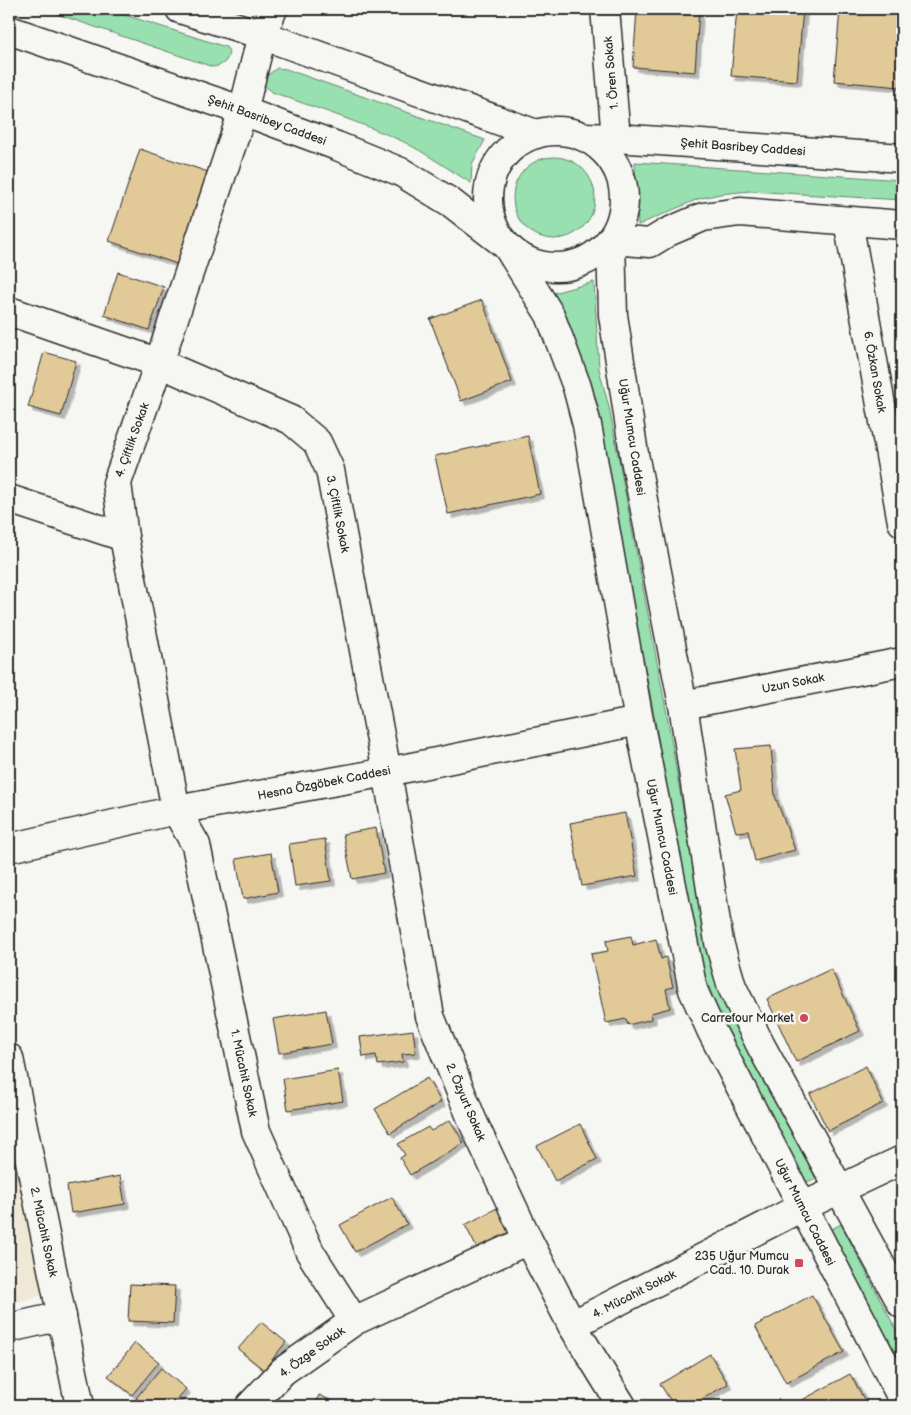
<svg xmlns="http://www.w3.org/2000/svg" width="911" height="1415" font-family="'Balsamiq Sans',sans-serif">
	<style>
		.built { fill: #f0e8d7 }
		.green { fill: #98e0af; stroke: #62866d }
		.building { fill: #e2c998; stroke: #2b2b2b; filter: url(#shadow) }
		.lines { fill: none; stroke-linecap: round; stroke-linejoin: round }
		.minor-casing { stroke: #2b2b2b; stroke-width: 31 }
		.minor { stroke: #f6f6f2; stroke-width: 28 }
		.poi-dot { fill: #d1495b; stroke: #f6f6f2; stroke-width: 2 }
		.labels { text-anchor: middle; stroke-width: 5; stroke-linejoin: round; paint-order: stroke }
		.street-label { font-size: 12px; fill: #2b2b2b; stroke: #f6f6f2 }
		.poi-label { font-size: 12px; fill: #2b2b2b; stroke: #f6f6f2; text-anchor: end }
	</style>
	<defs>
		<filter id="shadow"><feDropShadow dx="4.5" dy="4.5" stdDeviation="0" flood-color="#0004"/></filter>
	</defs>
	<rect width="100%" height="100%" fill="#f6f6f2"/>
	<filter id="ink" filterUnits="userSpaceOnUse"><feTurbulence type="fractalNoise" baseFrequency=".02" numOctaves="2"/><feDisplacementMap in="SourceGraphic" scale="10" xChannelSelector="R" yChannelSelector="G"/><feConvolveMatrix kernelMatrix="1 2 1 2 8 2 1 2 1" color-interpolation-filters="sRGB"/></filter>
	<g filter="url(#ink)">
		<path class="built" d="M9,1115L45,1295L9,1304Z"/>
		<g class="green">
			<path d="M42,9H106L226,47L229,51C228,61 224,65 213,67Z"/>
			<path d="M277,68L286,69L485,140L472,164L471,183C448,169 426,153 402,141C360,122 315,108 272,92L264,85V78Z"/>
			<circle cx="554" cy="198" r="41"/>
			<path d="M635,162L902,180V200L750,191L720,194L698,199L638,225Z"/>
			<path d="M594,282L599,369L609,407L667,715L706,944L735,1019L816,1179L802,1183C763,1104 718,1027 694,942L654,715L598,427L581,366L553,293Z"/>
			<path d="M841,1224L902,1341V1369L830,1230Z"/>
		</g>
		<g class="building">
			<path d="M637,9H699L695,72L633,67Z"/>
			<path d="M737,9H803L797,81L731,76Z"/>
			<path d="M840,9H902V57L900,87L834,81Z"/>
			<path d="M140,149L208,172L177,264L109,241Z"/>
			<path d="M118,272L164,287L149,330L104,315Z"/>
			<path d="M482,300L512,382L461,401L430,319Z"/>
			<path d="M44,352L76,361L61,416L28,407Z"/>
			<path d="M528,436L540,494L448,514L435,456Z"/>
			<path d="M771,746L775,796L795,850L755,861L748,831L736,832L725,794L741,790L735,749Z"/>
			<path d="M625,813L637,876L582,886L570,823Z"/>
			<path d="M376,828L384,873L352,879L343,834Z"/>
			<path d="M325,839L331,881L295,886L289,844Z"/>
			<path d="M271,853L278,892L243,899L236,859Z"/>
			<path d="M631,936L633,945L656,939L661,959L666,957L673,987L666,989L670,1008L651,1013L652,1019L628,1025L626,1019L606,1023L591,954L608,951L606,941Z"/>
			<path d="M831,969L860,1031L796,1062L767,999Z"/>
			<path d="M326,1010L332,1044L279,1053L273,1019Z"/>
			<path d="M413,1030L416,1053L402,1054L403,1062L378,1065L376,1055L363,1057L360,1037Z"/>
			<path d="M866,1066L883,1103L828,1131L810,1094Z"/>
			<path d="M338,1070L343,1101L288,1110L283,1079Z"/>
			<path d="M427,1078L441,1102L390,1133L375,1109Z"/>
			<path d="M450,1120L464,1143L410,1175L400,1158L405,1155L398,1144L428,1127L431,1131Z"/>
			<path d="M580,1124L597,1159L555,1181L537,1146Z"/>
			<path d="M120,1176L125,1204L71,1213L67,1186Z"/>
			<path d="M392,1197L407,1224L355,1252L340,1225Z"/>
			<path d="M499,1207L516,1240L482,1258L465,1225Z"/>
			<path d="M130,1284L175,1286L173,1323L128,1321Z"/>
			<path d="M812,1295L844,1352L786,1383L755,1326Z"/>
			<path d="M261,1322L286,1342L264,1370L238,1349Z"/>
			<path d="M135,1343L159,1362L132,1395L108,1376Z"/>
			<path d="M710,1354L728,1384L690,1406H674L660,1384Z"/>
			<path d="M161,1368L186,1389L171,1406H146L136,1398Z"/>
			<path d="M850,1374L868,1406H794L793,1405Z"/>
			<path d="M319,1395L343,1406H314Z"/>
		</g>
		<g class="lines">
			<defs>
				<g id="minor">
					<path d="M180,9L262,35L536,134"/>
					<path d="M273,9L262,35L243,111L159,363L117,483L124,537L176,810L196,845L256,1131L310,1252L354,1321"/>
					<path d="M605,9L616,138"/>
					<path d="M9,30L243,111L337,146L401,172L450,202L507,246L550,315L577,387L587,425L639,721L693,990L711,1030L902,1398"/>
					<circle cx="556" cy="199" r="68"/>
					<path d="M584,137L616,138L902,158"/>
					<path d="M848,221L902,522"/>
					<path d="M902,225L740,212L703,217L668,232L650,243L611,240L613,315L634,454L683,705L719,942L732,987L761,1046L902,1304"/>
					<path d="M9,311L159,363L291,420L317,442L330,470L387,772L430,1016L473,1122L528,1240L572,1325L622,1406"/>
					<path d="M9,499L124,537"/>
					<path d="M683,705L902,662"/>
					<path d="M9,848L176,810L387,772L639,721"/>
					<path d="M9,1058L80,1406"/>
					<path d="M572,1325L802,1207L902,1160"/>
					<path d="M9,1328L62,1316"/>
					<path d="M250,1406L283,1371L354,1321L528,1240"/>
				</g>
			</defs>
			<use href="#minor" class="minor-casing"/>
			<use href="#minor" class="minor"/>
		</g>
	</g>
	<g class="poi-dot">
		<circle cx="804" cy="1018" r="5"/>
		<rect x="794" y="1258" width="10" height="10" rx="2.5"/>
	</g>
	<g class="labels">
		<g class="street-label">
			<text transform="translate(611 73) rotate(-95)" y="4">1. Ören Sokak</text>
			<text transform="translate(267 120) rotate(20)" y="4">Şehit Basribey Caddesi</text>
			<text transform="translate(743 147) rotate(4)" y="4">Şehit Basribey Caddesi</text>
			<text transform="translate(875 372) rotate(80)" y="4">6. Özkan Sokak</text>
			<text transform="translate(632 437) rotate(81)" y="4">Uğur Mumcu Caddesi</text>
			<text transform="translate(132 440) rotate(-70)" y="4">4. Çiftlik Sokak</text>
			<text transform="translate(338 514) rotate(79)" y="4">3. Çiftlik Sokak</text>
			<text transform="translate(793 683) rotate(-11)" y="4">Uzun Sokak</text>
			<text transform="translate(324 783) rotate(-11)" y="4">Hesna Özgöbek Caddesi</text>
			<text transform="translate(662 837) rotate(79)" y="4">Uğur Mumcu Caddesi</text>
			<text transform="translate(244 1073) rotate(78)" y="4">1. Mücahit Sokak</text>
			<text transform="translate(466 1102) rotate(67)" y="4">2. Özyurt Sokak</text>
			<text transform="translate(805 1212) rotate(63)" y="4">Uğur Mumcu Caddesi</text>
			<text transform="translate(44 1232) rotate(78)" y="4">2. Mücahit Sokak</text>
			<text transform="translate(634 1294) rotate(-27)" y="4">4. Mücahit Sokak</text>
			<text transform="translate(312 1352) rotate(-36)" y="4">4. Özge Sokak</text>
		</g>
		<g class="poi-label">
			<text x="794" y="1022">Carrefour Market</text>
			<text x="789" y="1260">235 Uğur Mumcu<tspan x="789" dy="14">Cad.. 10. Durak</tspan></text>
		</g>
	</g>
	<rect width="911" height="1415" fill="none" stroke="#f6f6f2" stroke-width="30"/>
	<rect x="15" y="15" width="881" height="1385" fill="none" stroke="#2b2b2b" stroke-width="2" filter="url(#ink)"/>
</svg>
